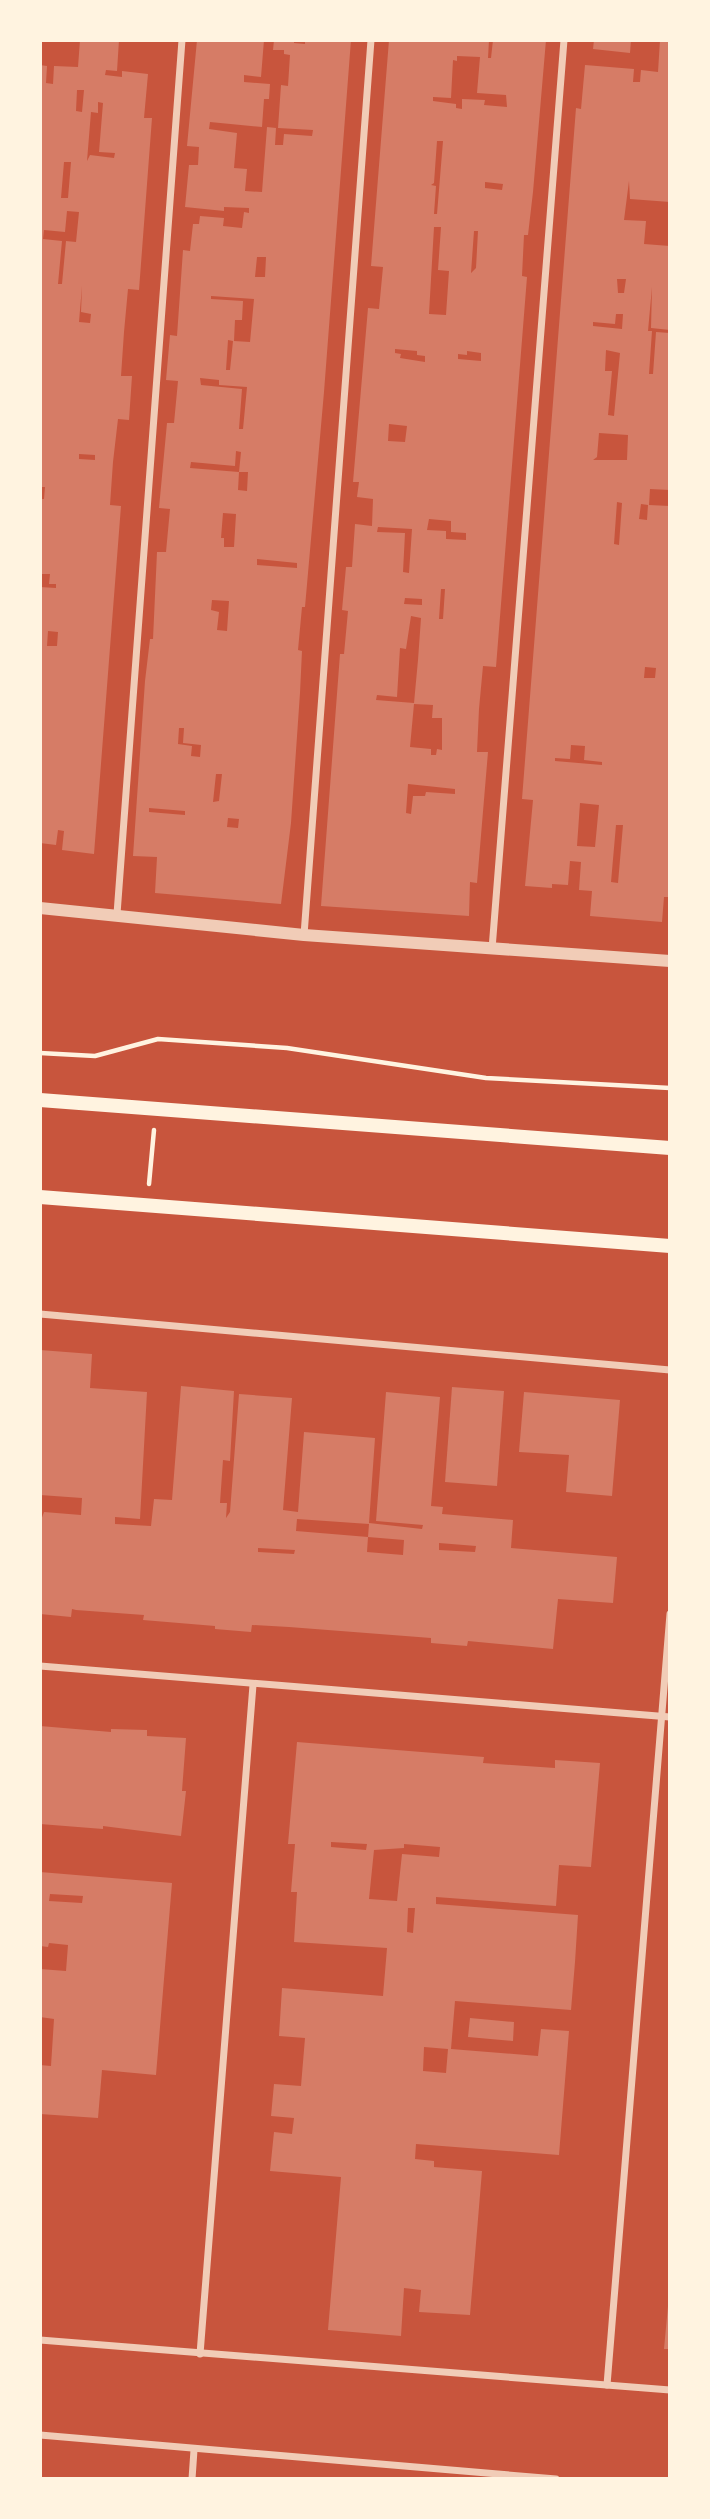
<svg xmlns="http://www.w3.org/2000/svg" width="710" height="2519" font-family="'Source Sans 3',sans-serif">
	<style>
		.building { fill: #d67c66; fill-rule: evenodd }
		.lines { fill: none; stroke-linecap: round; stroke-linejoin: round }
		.path { stroke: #fff3e0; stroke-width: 4.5 }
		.minor { stroke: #f1ccb7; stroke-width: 7 }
		.tertiary { stroke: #f1ccb7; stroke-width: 12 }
		.secondary { stroke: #fff3e0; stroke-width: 14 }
	</style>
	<rect width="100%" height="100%" fill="#c8553d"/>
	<g class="building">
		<path d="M80,40H119L117,71L106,70L105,75L122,77V71L148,74L144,118H152L139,290L128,289L124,332L121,376H132L129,420L118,419L113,462L110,505L121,506L94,854L62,850L64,831L58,830L56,845L40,843V587L56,588V584H49L50,574H40V499H44L45,487H40V65L47,66L46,83L53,84L54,66L78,67ZM77,90H84L82,112L76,111ZM98,102L103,103L99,152L115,153L114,158L90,155L87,161L91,112L98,113ZM64,162H71L68,198H61ZM67,211L79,212L76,242L66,241L62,284H58L62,241L43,239L44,230L65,232ZM82,286L81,312L91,314L90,323L79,322ZM79,454L95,455V460L79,459ZM48,631L58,632L57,646H47Z"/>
		<path d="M197,40H264L261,77L244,75V82L270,84L269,99H264L262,127L210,122L209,129L237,133L234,168L247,169L245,191L262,192L267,127L276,128L275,145H283L284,134L312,136L313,130L278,128L281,85L288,86L290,55L284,54V50H273L274,40H294V43L305,44V40H351L324,392L305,607H302L298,650L302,651L300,693L291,823L281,904L155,893L157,857L133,856L145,681L150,639H153L157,552H166L170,509L159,508L167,423H174L178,381L166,380L170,335L177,336L183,250L190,251L193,224H199L200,216L224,218L223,226L242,228L244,212L249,213V208L224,207V211L185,207L189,165H198L199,147L187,146ZM257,257H266L265,277H255ZM211,296L254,299L250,342L234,341L235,320H242L243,301L211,299ZM228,340L233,341L230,370H226ZM200,378L219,380V385L247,387L243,429H239L242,389L201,385ZM236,451L241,452L239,472H248L247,491L238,490L239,472L190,468L191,462L235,466ZM223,513L236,514L234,547H224V538H221ZM257,559L297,563V568L257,565ZM212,600L229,601L227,631L217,630L219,612L211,610ZM179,728H184L183,743L201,745L200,757L191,756L192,746L178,744ZM216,774H222L219,801L213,802ZM149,808L185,811V815L149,812ZM228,818L239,819L238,828L227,827Z"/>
		<path d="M389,40H489L488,58H491L493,40H546L533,192L528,235H524L522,276L527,277L496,667L483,666L479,709L477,752H488L477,883L470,882L469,916L321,906L340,654H344L348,611L342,610L346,567H352L355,524L372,526L373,499L357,497L359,482H353L368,308L379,309L383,267L371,266ZM457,56L480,57L477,93L506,95L507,107L484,105L485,100L462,99V109L456,108V104L433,101V97L451,98L453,60L457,61ZM437,141H443L437,214H434L436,186L431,185L434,183ZM485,182L503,184L502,190L485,188ZM434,227H441L438,270L449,271L446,315L429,314ZM474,231H478L476,268L471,273ZM395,349L417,351V355L425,356V362L400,358L401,354L395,353ZM467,351L481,353V361L458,359V354L467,355ZM389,424L407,426L405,442L388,441ZM429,519L451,521V532L466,533V540L446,539V531L427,530ZM378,527L412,529L409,573L403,572L405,533L377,532ZM441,589H445L443,619H439ZM405,598L422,599V605L404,604ZM411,616L421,618L418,660L414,703L376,700L377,695L397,697L400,648L406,649ZM414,704L433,705L432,718H442V750L437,749L436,755H431V749L410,747ZM408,784L455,789V794L426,792L425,796H413L411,814L406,813Z"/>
		<path d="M594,40H631L630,53L593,49Z"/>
		<path d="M660,40H670V202L630,199L629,181L624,220L646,221L644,244L670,246V330L651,328L652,287L648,331H652L649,374H653L656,332L670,333V490L650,489L649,505L670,506V887L669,897H664L662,922L590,916L592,891L579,890L581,862L570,861L568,885L552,884V888L525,886L533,800L522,799L576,108L581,109L585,65L634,69L633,82H640L641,70L658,72ZM617,279H626L624,293H618ZM616,314H623L622,329L593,326V322L615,324ZM606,350L620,353L614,416L608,415L612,371H605ZM599,433L628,435L627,460H593L597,457ZM617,502L622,503L619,545L614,544ZM641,504L648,505L647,520L639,519ZM645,667L656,668L655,678H644ZM571,745L585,746L584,760L602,762V765L555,761V758L570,759ZM580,803L599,805L595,847L577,846ZM616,825H623L618,883L611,882Z"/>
		<path d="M40,1350L92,1354L90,1388L147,1392L140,1519L115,1517V1524L151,1526L154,1499L172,1500L181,1386L234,1391L230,1461L223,1460L220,1503H227L226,1518L230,1512L239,1394L292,1398L283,1510L298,1512L304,1432L375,1438L369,1523L422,1529L423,1525L376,1521L386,1392L440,1397L431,1506L443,1507L442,1514L513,1520L511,1548L617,1557L613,1603L558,1599L553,1649L468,1641L467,1646L431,1643V1638L289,1627L252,1625L251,1632L215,1629V1626L143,1620L144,1615L76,1610L72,1609L71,1617L40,1614V1523L44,1512L81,1515L82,1498L40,1495ZM297,1519L369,1524L368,1537L404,1540L403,1555L367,1552L368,1537L296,1531ZM439,1543L476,1546L475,1552L439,1550ZM258,1548L295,1550L294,1554L258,1552Z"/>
		<path d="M452,1387L504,1391L497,1486L445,1482Z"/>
		<path d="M524,1392L620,1400L612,1496L566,1492L569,1455L519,1452Z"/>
		<path d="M40,1726L111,1732V1729L147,1730V1736L186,1738L182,1791H186L181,1836L103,1826V1829L40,1824Z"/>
		<path d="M297,1742L484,1757L483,1763L555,1768V1760L600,1763L591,1867L559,1865L556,1906L436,1897V1904L578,1915L575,1962L571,2010L455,2001L451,2049L538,2056L541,2029L569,2031L559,2155L416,2144L415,2159L434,2161V2167L482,2171L470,2315L419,2312L421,2290L404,2288L401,2336L328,2330L341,2177L270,2171L274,2132L292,2134L294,2118L271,2116L274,2084L301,2086L305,2038L279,2036L282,1988L383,1996L387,1948L294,1942L297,1892H291L295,1844H288ZM331,1842L367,1844L366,1850L331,1847ZM404,1844L440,1847L439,1857L402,1854L397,1901L369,1899L374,1850L404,1848ZM408,1908H415L413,1933L407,1932ZM424,2047L448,2049L446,2073L423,2071Z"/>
		<path d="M40,1872L172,1883L156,2075L102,2070L98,2118L40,2114V2065L51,2066L54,2019L40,2017V1969L66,1971L68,1945L49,1943L48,1947L40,1946ZM50,1894L83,1896L82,1903L49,1901Z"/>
		<path d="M470,2018L514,2022L513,2041L468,2037Z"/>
		<path d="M668,2306H670V2349H664Z"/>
	</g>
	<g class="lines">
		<g class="path">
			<path d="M40,1053L95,1056L158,1039L287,1048L486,1078L670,1088"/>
			<path d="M149,1184L154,1130"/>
		</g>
		<g class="minor">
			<path d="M117,914L182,40"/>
			<path d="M304,935L371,40"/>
			<path d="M492,949L564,40"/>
			<path d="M40,1314L670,1370"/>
			<path d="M40,1666L670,1717"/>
			<path d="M40,2340L670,2390"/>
			<path d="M200,2354L253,1685"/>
			<path d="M607,2385L670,1614"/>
			<path d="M40,2435L556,2479"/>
			<path d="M192,2479L194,2450"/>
		</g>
		<path class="tertiary" d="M40,908L304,935L670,961"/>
		<g class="secondary">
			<path d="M40,1100L670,1148"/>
			<path d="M40,1197L670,1246"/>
		</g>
	</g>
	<rect width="710" height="2519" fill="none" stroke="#fff3e0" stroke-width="84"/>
</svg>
